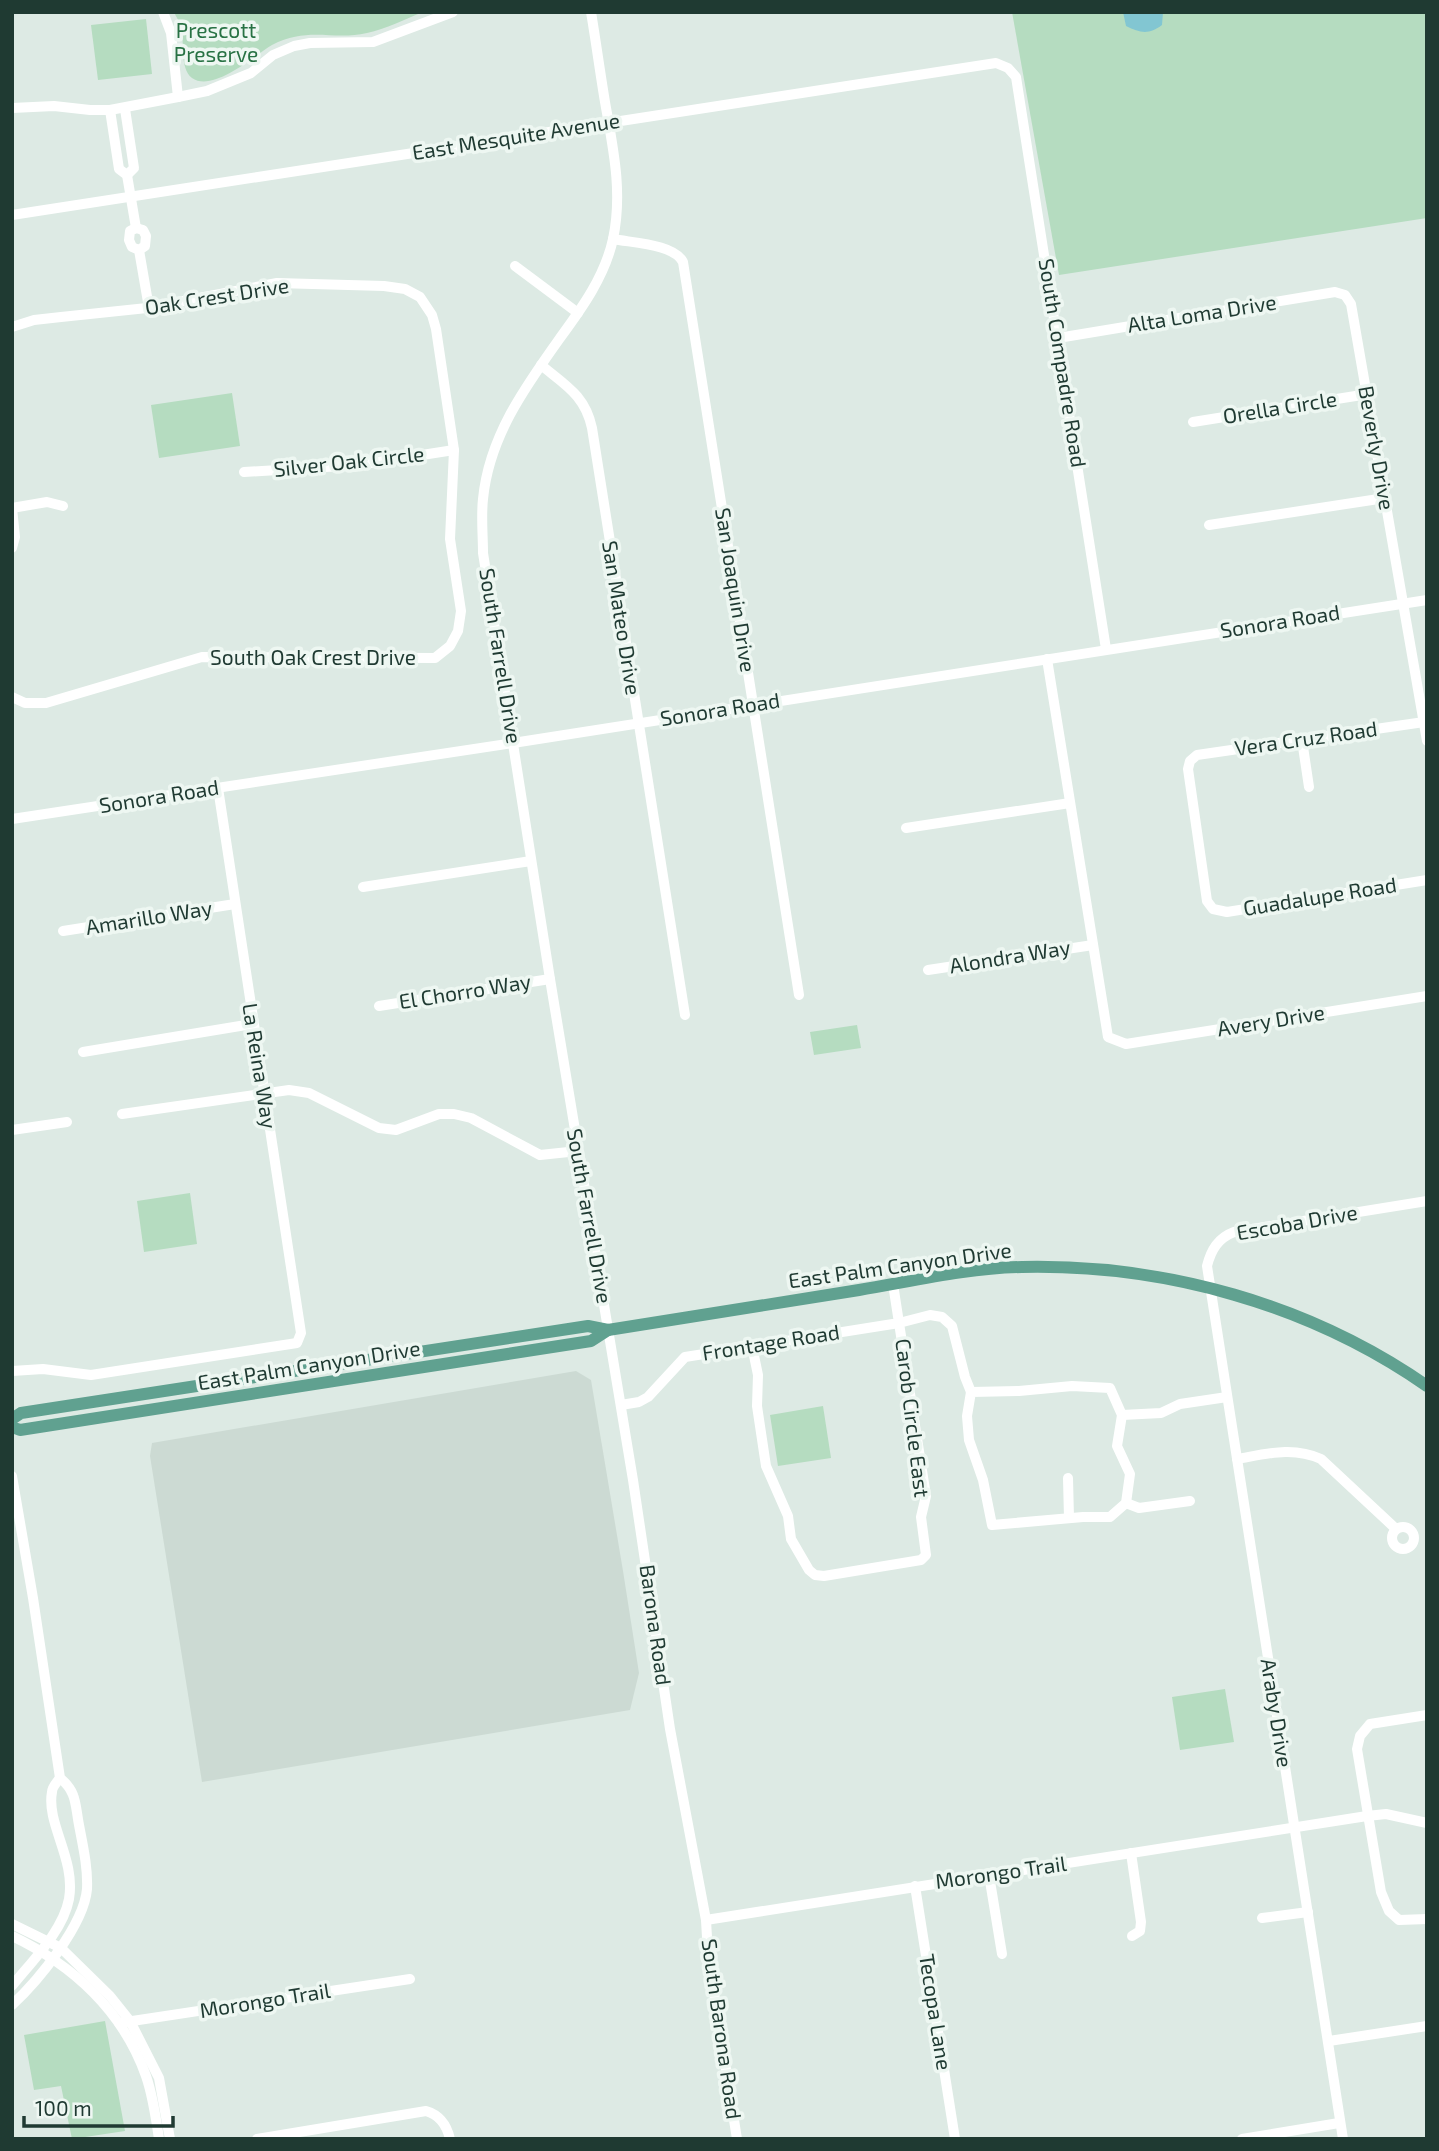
<svg xmlns="http://www.w3.org/2000/svg" width="1439" height="2151" font-family="'Exo 2',sans-serif">
	<style>
		.built { fill: #ccdad3 }
		.green { fill: #b5dcc0 }
		.water { fill: #82c6d2 }
		.lines { fill: none; stroke-linecap: round; stroke-linejoin: round }
		.minor { stroke: #fff; stroke-width: 10 }
		.major { stroke: #60a190; stroke-width: 12 }
		.labels { text-anchor: middle; stroke-width: 7; stroke-linejoin: round; paint-order: stroke }
		.park-label { font-size: 21px; fill: #287244; stroke: #eef7f2 }
		.street-label { font-size: 21px; fill: #1f3a32; stroke: #eef7f2 }
	</style>
	<rect width="100%" height="100%" fill="#ddeae4"/>
	<path class="built" d="M576,1371L591,1380L623,1571L639,1673L630,1710L202,1782L150,1456L152,1443Z"/>
	<g class="green">
		<path d="M174,12H423C405,19 386,29 367,33C333,41 309,26 272,45C255,55 213,93 192,78C179,68 185,41 181,26C180,22 176,17 174,12Z"/>
		<path d="M1012,12H1427V218L1059,275Z"/>
		<path d="M146,19L152,74L98,80L91,25Z"/>
		<path d="M232,393L240,446L159,458L151,405Z"/>
		<path d="M857,1025L861,1048L814,1055L810,1032Z"/>
		<path d="M190,1193L197,1244L144,1252L137,1201Z"/>
		<path d="M823,1406L831,1458L778,1466L770,1415Z"/>
		<path d="M1225,1689L1234,1742L1180,1750L1172,1697Z"/>
		<path d="M105,2021L125,2131L72,2139L61,2086L34,2090L24,2035Z"/>
	</g>
	<path class="water" d="M1123,12H1163L1162,25C1149,35 1140,33 1126,26Z"/>
	<g class="lines">
		<g class="minor">
			<path d="M163,12L171,33L178,97"/>
			<path d="M591,12C596,42 600,72 605,102C613,148 623,192 613,239C605,276 582,308 560,338C525,387 489,437 483,499C481,517 483,535 483,553L550,979L633,1480L670,1729L706,1920L708,1955L737,2139"/>
			<path d="M12,108L54,106L90,110H110L178,97L207,91L251,73L273,55L294,46L310,43L373,42L453,12"/>
			<path d="M125,109L134,168L127,175"/>
			<path d="M110,110L119,169L127,175L136,228"/>
			<path d="M12,215L996,63L1008,68L1016,77L1106,649"/>
			<path d="M613,239C633,243 674,244 683,262L799,995"/>
			<path d="M139,250L132,247L129,240L130,231L136,228L143,230L146,236L145,246L139,250L149,308"/>
			<path d="M515,266L578,313"/>
			<path d="M12,327L34,320L61,317L147,308L277,283L384,286L405,289L420,297L432,315L436,329L454,450L450,539L461,611L458,631L450,646L435,658L202,657L46,703H25L12,697"/>
			<path d="M1058,338L1335,292L1345,295L1351,304L1427,741"/>
			<path d="M541,365C565,385 585,395 592,428L685,1015"/>
			<path d="M1193,422L1368,394"/>
			<path d="M244,472L358,465L454,450"/>
			<path d="M1209,525L1385,498"/>
			<path d="M12,548L15,537L12,508L47,502L63,506"/>
			<path d="M1047,659L1108,1037L1126,1044L1427,996"/>
			<path d="M1424,722L1197,755L1190,761L1188,769L1207,901L1213,909L1227,912L1427,880"/>
			<path d="M1302,740L1309,787"/>
			<path d="M12,819L513,743L1427,600"/>
			<path d="M906,828L1070,803"/>
			<path d="M363,887L531,861"/>
			<path d="M63,931L235,904"/>
			<path d="M928,970L1093,945"/>
			<path d="M379,1006L550,979"/>
			<path d="M83,1052L252,1024"/>
			<path d="M122,1114L289,1090L309,1093L379,1128L396,1130L439,1114H454L471,1118L540,1155L578,1151"/>
			<path d="M12,1130L67,1122"/>
			<path d="M752,1346L758,1375L757,1406L766,1466L788,1516L791,1539L809,1570L815,1575L824,1576L921,1560L926,1555L921,1517L926,1496L899,1323L930,1315L942,1317L952,1326L965,1377L971,1392"/>
			<path d="M12,1371L43,1369L91,1375L297,1343L301,1333L218,788"/>
			<path d="M1072,1386L1110,1388L1122,1415L1117,1446L1130,1474L1126,1503L1110,1517H1083L992,1525L983,1480L969,1440L967,1416L971,1392L1019,1391Z"/>
			<path d="M621,1405L639,1402L648,1397L685,1357L899,1323L893,1284"/>
			<path d="M1122,1415L1161,1413L1180,1404L1227,1397"/>
			<path d="M1237,1459C1266,1454 1293,1446 1321,1459L1396,1529"/>
			<path d="M12,1476L33,1598L60,1778C77,1792 75,1804 79,1825C83,1846 88,1868 87,1889C84,1925 38,1981 12,2005"/>
			<path d="M1068,1478L1069,1518"/>
			<path d="M1126,1503L1139,1508L1190,1501"/>
			<circle cx="1403" cy="1538" r="11"/>
			<path d="M1427,1715L1370,1724L1360,1736L1357,1749L1381,1892L1389,1911L1399,1920L1427,1919"/>
			<path d="M1131,1853L1141,1922L1140,1931L1132,1936"/>
			<path d="M989,1875L1002,1954"/>
			<path d="M915,1886L955,2139"/>
			<path d="M1262,1918L1308,1912"/>
			<path d="M706,1920L1367,1816L1386,1814L1427,1823"/>
			<path d="M12,1924L61,1948L110,1996L130,2021L159,2078L170,2139"/>
			<path d="M12,1936C73,1965 123,2011 146,2076C153,2096 156,2118 159,2139"/>
			<path d="M12,1986C32,1961 63,1931 69,1899C76,1859 46,1824 52,1792C52,1787 57,1782 60,1778"/>
			<path d="M119,2023L410,1979"/>
			<path d="M1329,2041L1427,2026"/>
			<path d="M257,2139L426,2111C440,2115 447,2126 450,2139"/>
			<path d="M1242,2139L1339,2123"/>
			<path d="M1343,2139L1207,1266C1211,1250 1218,1238 1234,1232L1427,1201"/>
		</g>
		<g class="major">
			<path d="M12,1419L21,1413L588,1326L608,1330C692,1316 776,1303 859,1290C913,1281 968,1268 1022,1267C1165,1264 1309,1304 1427,1386"/>
			<path d="M12,1427L20,1430L591,1341L608,1330"/>
		</g>
	</g>
	<g class="labels">
		<g class="park-label">
			<text x="216" y="38">Prescott<tspan x="216" dy="24">Preserve</tspan></text>
		</g>
		<g class="street-label">
			<text transform="translate(516 137) rotate(-9)" y="7">East Mesquite Avenue</text>
			<text transform="translate(217 297) rotate(-9)" y="7">Oak Crest Drive</text>
			<text transform="translate(1202 314) rotate(-9)" y="7">Alta Loma Drive</text>
			<text transform="translate(1062 363) rotate(81)" y="7">South Compadre Road</text>
			<text transform="translate(1280 408) rotate(-9)" y="7">Orella Circle</text>
			<text transform="translate(1376 448) rotate(80)" y="7">Beverly Drive</text>
			<text transform="translate(349 462) rotate(-6)" y="7">Silver Oak Circle</text>
			<text transform="translate(735 590) rotate(81)" y="7">San Joaquin Drive</text>
			<text transform="translate(621 618) rotate(81)" y="7">San Mateo Drive</text>
			<text transform="translate(1280 622) rotate(-9)" y="7">Sonora Road</text>
			<text transform="translate(500 656) rotate(81)" y="7">South Farrell Drive</text>
			<text x="313" y="665">South Oak Crest Drive</text>
			<text transform="translate(720 710) rotate(-9)" y="7">Sonora Road</text>
			<text transform="translate(1306 739) rotate(-8)" y="7">Vera Cruz Road</text>
			<text transform="translate(159 797) rotate(-9)" y="7">Sonora Road</text>
			<text transform="translate(1320 897) rotate(-9)" y="7">Guadalupe Road</text>
			<text transform="translate(149 918) rotate(-9)" y="7">Amarillo Way</text>
			<text transform="translate(1010 957) rotate(-9)" y="7">Alondra Way</text>
			<text transform="translate(465 992) rotate(-9)" y="7">El Chorro Way</text>
			<text transform="translate(1271 1021) rotate(-9)" y="7">Avery Drive</text>
			<text transform="translate(259 1066) rotate(81)" y="7">La Reina Way</text>
			<text transform="translate(589 1216) rotate(80)" y="7">South Farrell Drive</text>
			<text transform="translate(1297 1223) rotate(-10)" y="7">Escoba Drive</text>
			<text transform="translate(900 1266) rotate(-8)" y="7">East Palm Canyon Drive</text>
			<text transform="translate(771 1343) rotate(-9)" y="7">Frontage Road</text>
			<text transform="translate(309 1366) rotate(-9)" y="7">East Palm Canyon Drive</text>
			<text transform="translate(912 1418) rotate(83)" y="7">Carob Circle East</text>
			<text transform="translate(655 1625) rotate(82)" y="7">Barona Road</text>
			<text transform="translate(1276 1713) rotate(81)" y="7">Araby Drive</text>
			<text transform="translate(1001 1873) rotate(-8)" y="7">Morongo Trail</text>
			<text transform="translate(265 2001) rotate(-9)" y="7">Morongo Trail</text>
			<text transform="translate(935 2012) rotate(81)" y="7">Tecopa Lane</text>
			<text transform="translate(721 2029) rotate(82)" y="7">South Barona Road</text>
		</g>
	</g>
	<rect width="1439" height="2151" fill="none" stroke="#1f3a32" stroke-width="28"/>
	<path d="M24 2116v10h149v-10" fill="none" stroke="#1f3a32" stroke-width="3.5"/>
	<text x="35" y="2116" font-size="21" fill="#1f3a32" stroke="#eef7f2" stroke-width="5" paint-order="stroke">100 m</text>
</svg>
